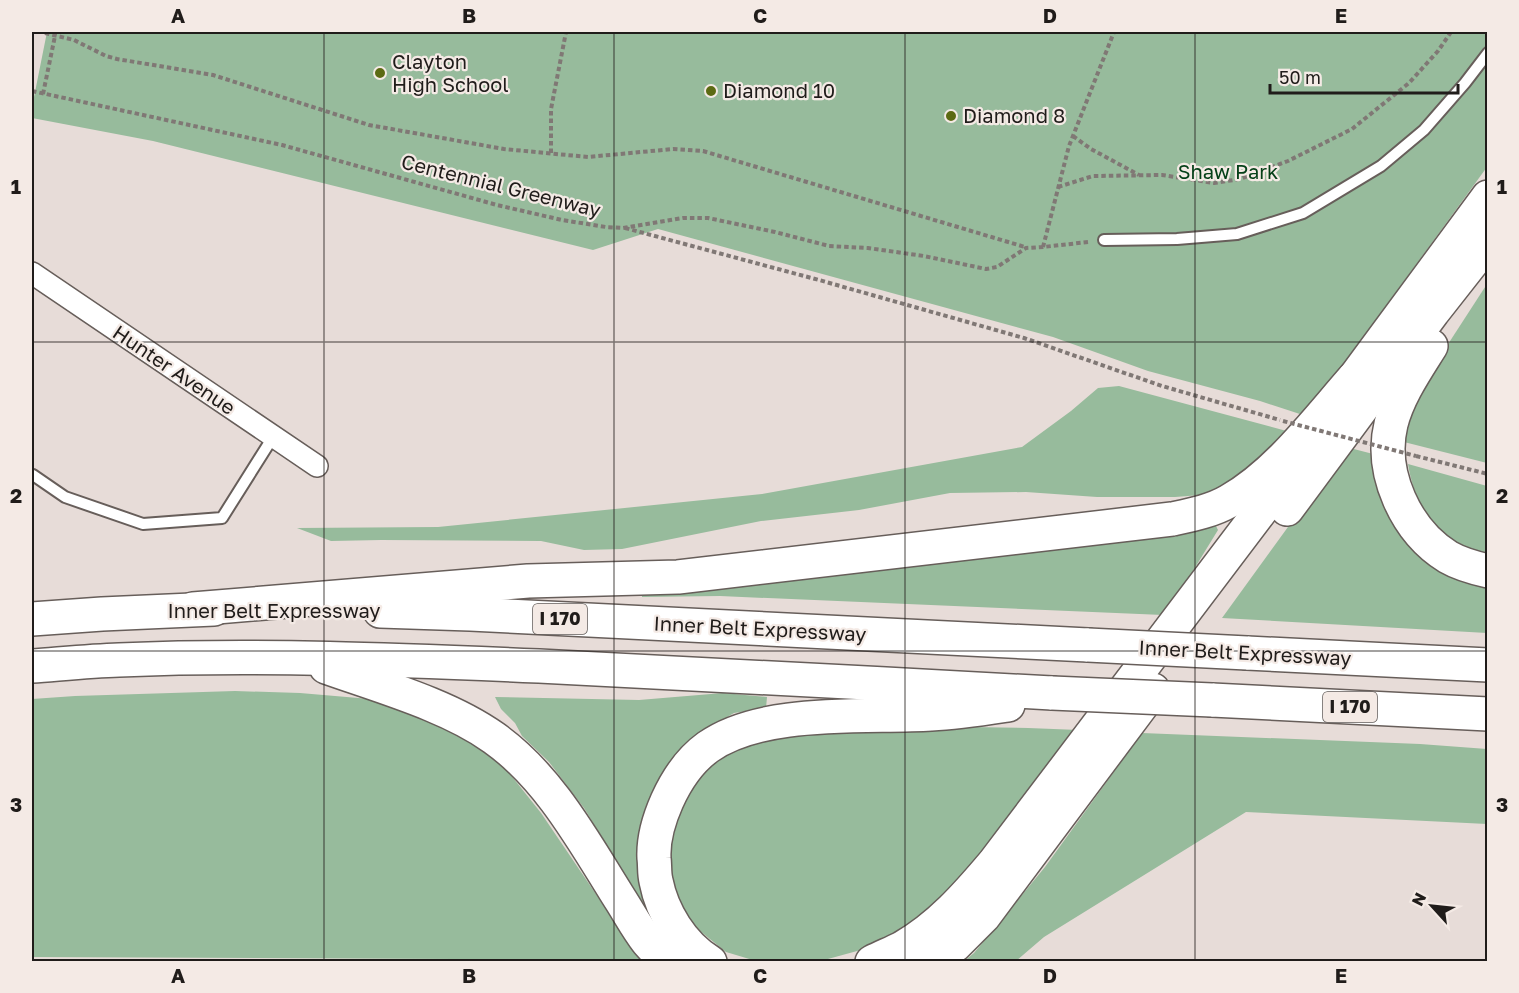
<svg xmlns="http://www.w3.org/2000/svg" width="1519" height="993" font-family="'Golos Text',sans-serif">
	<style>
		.green { fill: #97bb9c }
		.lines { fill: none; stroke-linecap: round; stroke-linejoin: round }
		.service-casing { stroke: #675e5a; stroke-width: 14 }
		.minor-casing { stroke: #675e5a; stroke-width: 24 }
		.motorway-casing { stroke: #675e5a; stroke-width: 36 }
		.path { stroke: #807875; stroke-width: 4; stroke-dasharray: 4.5 3; stroke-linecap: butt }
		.service { stroke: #fff; stroke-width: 10 }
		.minor { stroke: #fff; stroke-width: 21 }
		.motorway { stroke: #fff; stroke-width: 33 }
		.motorway-bridge-casing { stroke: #675e5a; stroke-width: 36; stroke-linecap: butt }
		.path-bridge { stroke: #807875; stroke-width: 4; stroke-dasharray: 4.5 3; stroke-linecap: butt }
		.motorway-bridge { stroke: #fff; stroke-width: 33 }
		.grid { fill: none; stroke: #201c1a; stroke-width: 1.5; stroke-opacity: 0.55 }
		.poi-dot { fill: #5c6a13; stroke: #f4eae5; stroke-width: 2 }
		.labels { text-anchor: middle; stroke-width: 4.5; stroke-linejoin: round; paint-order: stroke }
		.shield { fill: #f4eae5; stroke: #605a57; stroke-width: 1.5 }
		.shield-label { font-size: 18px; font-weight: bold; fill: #201c1a }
		.poi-label { font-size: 20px; fill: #201c1a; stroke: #f4eae5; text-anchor: start }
		.park-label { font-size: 20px; fill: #054018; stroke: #f4eae5 }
		.street-label { font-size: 20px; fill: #201c1a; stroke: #f4eae5 }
		.neatline { fill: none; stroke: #201c1a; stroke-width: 2 }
		.grid-label { font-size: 20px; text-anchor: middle; font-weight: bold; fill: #201c1a }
	</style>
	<rect width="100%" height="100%" fill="#e7dcd8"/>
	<g class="green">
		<path d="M47,32H1487V167L1306,416L1260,401L1148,371L1053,337L658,229L593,250L153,141L32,118V107Z"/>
		<path d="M1487,284V463L1404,442L1405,422L1417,392Z"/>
		<path d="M1119,386L1294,433L1226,486L1201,495L1175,497H1097L1026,492L950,493L859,510L761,521L622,549L584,550L541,541L381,540L331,541L297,528L438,527L762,494L1022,447L1071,411L1098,388Z"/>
		<path d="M1346,447L1377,455L1379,477L1487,584V633L1222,618Z"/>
		<path d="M1408,464L1487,486V560C1476,557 1468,551 1459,545C1453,540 1445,536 1440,531C1422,513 1412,489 1408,464Z"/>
		<path d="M1213,520L1218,530L1180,592L1163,615L720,596L642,597V588Z"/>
		<path d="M235,691L300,693L370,699L420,711L464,735L502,764L541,813L621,931L646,961L457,962L454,959L32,957V699L75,696Z"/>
		<path d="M723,693L767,697L766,708L734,713L701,732L676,758L657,788L642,818L640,844L650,905L647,911L584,808L549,762L522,736L515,723L501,709L495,697L639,700Z"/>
		<path d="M838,725L1028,728L1079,730L972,867L917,919L868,948L817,962L756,961L726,952L700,931L683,912L672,884L670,857L672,827L682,798L699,772L755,735Z"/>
		<path d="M1142,733L1420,744L1487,749V824L1246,812L1044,937L1016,961L963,962L974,953L1045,867Z"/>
	</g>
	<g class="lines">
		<defs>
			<g id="service">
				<path d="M1104,240L1177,239L1237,234L1303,213L1381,166L1424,130L1465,83L1488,53"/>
				<path d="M33,475L65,497L143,524L222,518L273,437"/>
			</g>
			<path id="minor" d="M32,273L317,466"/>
			<g id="motorway">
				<path d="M1431,346C1416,370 1398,396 1391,424C1379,473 1406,531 1448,557C1460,564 1475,568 1488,571"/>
				<path d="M1341,396L1488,197"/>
				<path d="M1287,509L1433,312L1488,242"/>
				<path d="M193,609L528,581L678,577L1172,519C1191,515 1212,511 1229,501C1278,473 1317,420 1354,378"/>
				<path d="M380,611L470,614L1088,645"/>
				<path d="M32,619L102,614L214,609"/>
				<path d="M1247,653L1488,665"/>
				<path d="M32,666C60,664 90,661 119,660C259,654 399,660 539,666C710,674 881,684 1052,693"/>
				<path d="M326,667C379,686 448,705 494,738C550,778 584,842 620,899C629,913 637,928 647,941C653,948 660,955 666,962"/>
				<path d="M1212,700L1488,714"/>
				<path d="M710,962C682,945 662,912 656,881C654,873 655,865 654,858C653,837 659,819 667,801C676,781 690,760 708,747C763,708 865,718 931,714C957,713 982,709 1008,705"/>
				<path d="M872,962C882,957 892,953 902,948C939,927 967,895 994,863L1268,501L1291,468"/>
				<path d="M931,962L955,945L984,916L1153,690"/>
			</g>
		</defs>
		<use href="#service" class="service-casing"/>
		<use href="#minor" class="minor-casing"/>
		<use href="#motorway" class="motorway-casing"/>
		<g class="path">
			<path d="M45,33L74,40L106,56L117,59L213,75L369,125L504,149L588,157L673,149L703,151L1025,247"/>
			<path d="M32,91L282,145L497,205L562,220L606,227L623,228L683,218H708L775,232L829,246L868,248L924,256L986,269L997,267L1026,248L1043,247L1088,242"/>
			<path d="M43,94L55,36"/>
			<path d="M1073,136L1091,149L1139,175"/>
			<path d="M551,153V109L566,32"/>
			<path d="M1058,187L1093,176L1162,175L1214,183L1240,179L1288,161L1352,129L1409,83L1438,51L1451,32"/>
			<path d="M625,228L819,280L1024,338L1162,386L1280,420"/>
			<path d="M1043,247L1069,146L1114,32"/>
			<path d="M1416,456L1488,474"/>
		</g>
		<use href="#service" class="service"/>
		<use href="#minor" class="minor"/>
		<use href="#motorway" class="motorway"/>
		<defs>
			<g id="motorway-bridge">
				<path d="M1088,645L1247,653"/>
				<path d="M1052,693L1212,700"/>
			</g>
		</defs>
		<use href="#motorway-bridge" class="motorway-bridge-casing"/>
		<path class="path-bridge" d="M1283,421L1416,456"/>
		<use href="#motorway-bridge" class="motorway-bridge"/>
	</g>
	<path class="grid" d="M324,32V962M614,32V962M905,32V962M1195,32V962M32,342H1488M32,651H1488"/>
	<g class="poi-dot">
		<circle cx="380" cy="73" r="6"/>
		<circle cx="711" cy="91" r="6"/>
		<circle cx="951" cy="116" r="6"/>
	</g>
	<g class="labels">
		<g class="shield">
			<rect x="533" y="604" width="54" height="30" rx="4.5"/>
			<rect x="1323" y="692" width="54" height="30" rx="4.5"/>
		</g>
		<g class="shield-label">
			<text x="560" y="625">I 170</text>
			<text x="1350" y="713">I 170</text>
		</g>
		<g class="poi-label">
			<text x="392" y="69">Clayton<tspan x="392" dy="23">High School</tspan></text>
			<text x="723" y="98">Diamond 10</text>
			<text x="963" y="123">Diamond 8</text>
		</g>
		<g class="park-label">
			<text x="1228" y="179">Shaw Park</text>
		</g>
		<g class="street-label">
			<text transform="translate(501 186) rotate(14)" y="7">Centennial Greenway</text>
			<text transform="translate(174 370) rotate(34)" y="7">Hunter Avenue</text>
			<text x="274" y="618">Inner Belt Expressway</text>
			<text transform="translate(760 629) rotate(3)" y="7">Inner Belt Expressway</text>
			<text transform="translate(1245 653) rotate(3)" y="7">Inner Belt Expressway</text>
		</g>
	</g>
	<rect width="1519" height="993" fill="none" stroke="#f4eae5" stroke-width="66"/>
	<g transform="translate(1432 906) rotate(297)" stroke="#f4eae5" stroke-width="4.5" paint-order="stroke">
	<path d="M0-4.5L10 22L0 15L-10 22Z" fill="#201c1a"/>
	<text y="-9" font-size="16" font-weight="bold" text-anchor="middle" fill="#201c1a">N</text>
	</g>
	<path d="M1270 84v9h188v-9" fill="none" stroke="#201c1a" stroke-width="3"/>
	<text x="1279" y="84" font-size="18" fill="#201c1a" stroke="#f4eae5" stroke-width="4.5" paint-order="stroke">50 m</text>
	<rect x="33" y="33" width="1453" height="927" class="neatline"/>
	<g class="grid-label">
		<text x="178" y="23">A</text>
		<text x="469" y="23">B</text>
		<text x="760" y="23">C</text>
		<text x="1050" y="23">D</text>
		<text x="1341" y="23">E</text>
		<text x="16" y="194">1</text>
		<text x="1502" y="194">1</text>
		<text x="16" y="503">2</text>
		<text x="1502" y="503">2</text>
		<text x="16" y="812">3</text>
		<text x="1502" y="812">3</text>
		<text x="178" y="983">A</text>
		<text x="469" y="983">B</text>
		<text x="760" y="983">C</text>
		<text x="1050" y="983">D</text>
		<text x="1341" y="983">E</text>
	</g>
</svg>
